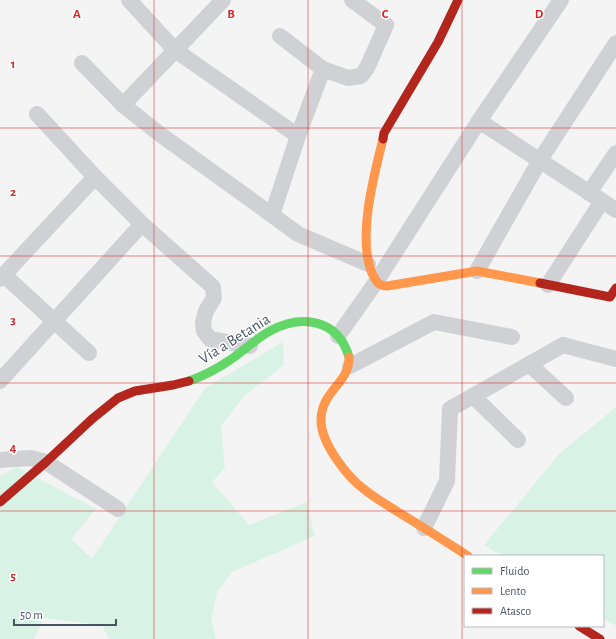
<svg xmlns="http://www.w3.org/2000/svg" width="616" height="639" font-family="'Alegreya Sans',sans-serif">
	<style>
		.green { fill: #d8f3e5 }
		.lines { fill: none; stroke-linecap: round; stroke-linejoin: round }
		.street { stroke: #cfd1d4; stroke-width: 16 }
		.fast { stroke: #63d668; stroke-width: 9 }
		.slow { stroke: #ff974d; stroke-width: 9 }
		.jam { stroke: #b3261e; stroke-width: 9 }
		.grid { fill: none; stroke: #d62828; stroke-width: 1; stroke-opacity: 0.55 }
		.labels { text-anchor: middle; stroke-width: 3; stroke-linejoin: round; paint-order: stroke }
		.street-label { font-size: 16px; fill: #495462; stroke: #fff }
		.grid-label { font-size: 13px; text-anchor: middle; font-weight: bold; fill: #d62828; stroke: #fff; stroke-width: 3; stroke-linejoin: round; paint-order: stroke }
	</style>
	<rect width="100%" height="100%" fill="#f4f4f4"/>
	<g class="green">
		<path d="M283,342L284,365L245,395L221,426L225,468L212,482L249,525L306,502L315,536L232,572L217,593L211,620L216,639H109L102,625L44,618L34,639H0V476L17,467L96,509L71,539L92,559L205,388Z"/>
		<path d="M616,407V626L603,618V556H502L484,545L559,454Z"/>
	</g>
	<g class="lines">
		<g class="street">
			<path d="M129,0L175,50L298,136"/>
			<path d="M280,36L323,69L348,78L361,76L367,68L386,25L352,0"/>
			<path d="M82,63L123,105L161,135L272,215L298,234L368,264"/>
			<path d="M123,105L223,0"/>
			<path d="M37,114L95,177L142,224L213,287L214,298L206,311L203,322L204,331L210,339L250,346"/>
			<path d="M479,121L616,210"/>
			<path d="M589,193L616,153"/>
			<path d="M272,215L298,136L323,69"/>
			<path d="M477,271L540,160L616,43"/>
			<path d="M4,275L89,353"/>
			<path d="M0,279L95,177"/>
			<path d="M548,285L602,201"/>
			<path d="M338,336L376,282L479,121L561,0"/>
			<path d="M529,364L566,398"/>
			<path d="M350,366L434,322L512,337"/>
			<path d="M0,381L142,224"/>
			<path d="M473,396L518,440"/>
			<path d="M0,460L31,458L46,462L118,509"/>
			<path d="M424,528L447,481L450,409L563,345L616,359"/>
		</g>
		<path class="fast" d="M189,381C203,376 217,369 230,360C244,351 255,339 270,331C302,314 338,319 349,357"/>
		<g class="slow">
			<path d="M383,139C374,175 357,238 372,273C376,281 378,286 387,286L477,271L540,283"/>
			<path d="M349,357C350,383 322,390 321,419C320,442 347,477 365,490C375,498 387,505 398,512C421,526 445,541 468,556"/>
		</g>
		<g class="jam">
			<path d="M383,139L384,133L438,42L458,0"/>
			<path d="M540,283L610,297L616,288"/>
			<path d="M0,502L46,462L92,419L118,398L135,391L173,385L189,381"/>
			<path d="M579,626L600,639"/>
		</g>
	</g>
	<path class="grid" d="M154,0V639M308,0V639M462,0V639M0,128H616M0,256H616M0,383H616M0,511H616"/>
	<g class="labels">
		<g class="street-label">
			<text transform="translate(234 338) rotate(-32)" y="6">Vía a Betania</text>
		</g>
	</g>
	<g class="grid-label">
		<text x="77" y="18">A</text>
		<text x="231" y="18">B</text>
		<text x="385" y="18">C</text>
		<text x="539" y="18">D</text>
		<text x="13" y="68">1</text>
		<text x="13" y="196">2</text>
		<text x="13" y="324">3</text>
		<text x="13" y="452">4</text>
		<text x="13" y="580">5</text>
	</g>
	<rect x="464" y="555" width="140" height="72" fill="#ffffff" stroke="#b6bbc0"/>
	<rect x="472" y="568" width="20" height="6" fill="#63d668" stroke="#b6bbc0"/>
	<text x="500" y="575" font-size="12" fill="#495462">Fluido</text>
	<rect x="472" y="588" width="20" height="6" fill="#ff974d" stroke="#b6bbc0"/>
	<text x="500" y="595" font-size="12" fill="#495462">Lento</text>
	<rect x="472" y="608" width="20" height="6" fill="#b3261e" stroke="#b6bbc0"/>
	<text x="500" y="615" font-size="12" fill="#495462">Atasco</text>
	<path d="M14 619v6h102v-6" fill="none" stroke="#495462" stroke-width="2"/>
	<text x="20" y="619" font-size="12" fill="#495462" stroke="#ffffff" stroke-width="3" paint-order="stroke">50 m</text>
</svg>
